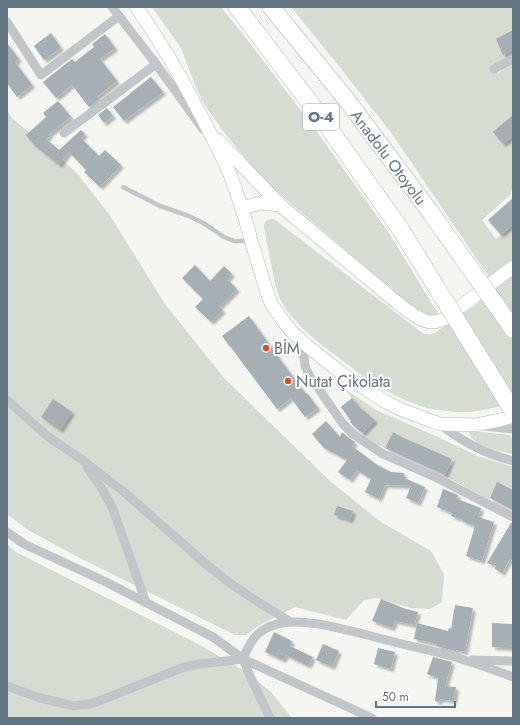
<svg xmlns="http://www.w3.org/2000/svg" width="520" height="725" font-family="Jost,sans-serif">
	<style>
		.green { fill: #d6dcd2 }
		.building { fill: #a6afb4; filter: url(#shadow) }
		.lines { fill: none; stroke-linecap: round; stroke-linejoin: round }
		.secondary-casing { stroke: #b4babe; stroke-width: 14 }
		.motorway-casing { stroke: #b5b8bb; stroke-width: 18 }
		.service { stroke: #c2c6c9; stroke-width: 4.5 }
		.minor { stroke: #c2c6c9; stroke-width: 9 }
		.secondary { stroke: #fff; stroke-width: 13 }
		.motorway { stroke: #fff; stroke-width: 17 }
		.motorway-bridge-casing { stroke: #b5b8bb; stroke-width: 18; stroke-linecap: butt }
		.motorway-bridge { stroke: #fff; stroke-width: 17 }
		.poi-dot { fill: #de4e28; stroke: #fff; stroke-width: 1.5 }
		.labels { text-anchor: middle; stroke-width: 4; stroke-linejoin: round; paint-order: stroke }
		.shield { fill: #fff; stroke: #929ea8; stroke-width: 1 }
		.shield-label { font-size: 15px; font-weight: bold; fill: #647582 }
		.street-label { font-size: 16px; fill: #647582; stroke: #fff }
		.poi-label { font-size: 16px; fill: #647582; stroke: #fff; text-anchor: start }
	</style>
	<defs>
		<filter id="shadow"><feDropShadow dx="3" dy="3" stdDeviation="1" flood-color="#0004"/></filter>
	</defs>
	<rect width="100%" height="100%" fill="#f5f5f1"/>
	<g class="green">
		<path d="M152,7H221L246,38L320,136L389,233L439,315L428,317L416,310L275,190L250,164L223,131L206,107L195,85L181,48Z"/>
		<path d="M291,7H513V55L494,69L498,73L513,64V186L510,195L482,220L496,239L513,224V259L489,277L392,134L342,70Z"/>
		<path d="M7,110L12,118L76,172L109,214L165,304L224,378L331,482L381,522L431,551L444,574L442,602L430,609L411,608L377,598L364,600L346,620L295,607L258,626L246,635H235L76,556L28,530L7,514Z"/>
		<path d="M270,219H274L421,332C426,335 430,335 435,333L474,306L513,274V404L483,410L470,412H454L426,408L405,400L376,386L319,343L301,327L288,312L280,299L275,284L264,228C264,223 265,221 270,219Z"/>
		<path d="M345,389L376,410L429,433L478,456L513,467V490L497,482L490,500L444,476L449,465L452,466L454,460L410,441L393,432L385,448L375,444L361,435L374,420L357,405Z"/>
		<path d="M471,431L510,435L513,440V454C500,451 474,447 469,433Z"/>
		<path d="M7,544L16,552L200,645L249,674L271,692L292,718H7Z"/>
	</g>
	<g class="building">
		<path d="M513,30V50L503,55L496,39Z"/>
		<path d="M51,33L61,48L44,60L34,46Z"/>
		<path d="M105,34L115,48L100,59L117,81L97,97L99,99L89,107L72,85L56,98L43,82L72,59L75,62L94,47L92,44Z"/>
		<path d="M7,43L19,59L15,62L32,85L17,97L7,83Z"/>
		<path d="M151,77L163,92L124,121L113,107L130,94H129Z"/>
		<path d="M58,101L71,117L48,135L50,136L46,139L59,150L81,130L85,134L81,138L99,156L105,150L121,165L100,187L84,172L86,170L69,152L59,165L37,147H36L26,135L46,117L43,113Z"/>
		<path d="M107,108L113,116L104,123L98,115Z"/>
		<path d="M513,115V136L503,144L493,132Z"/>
		<path d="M513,198V224L501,235L488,220Z"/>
		<path d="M195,265L210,281L224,266L232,274L227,279L237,289L219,307L223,310L211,322L195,307L203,299L182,278Z"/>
		<path d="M249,316L279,358L306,394L307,393L318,408L305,417L291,398L277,409L230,346V347L222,336Z"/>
		<path d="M352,398L358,406L375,420L363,433L357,429L350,422L351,421L341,407Z"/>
		<path d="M53,399L72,412L60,430L41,417Z"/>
		<path d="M326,421L340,437L342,432L349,438L355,442L352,446L376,464L391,472L404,473V478L425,487L418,503L406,498L411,486L385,485L379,499L365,492L371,479L357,470L350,480L338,472L347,460L324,448L312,434Z"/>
		<path d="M393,432L404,438L452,459L445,475L385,448Z"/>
		<path d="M497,482L513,490V510L490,498Z"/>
		<path d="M443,489L458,495L457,499L481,508L478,517L494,522L482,561L466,556L475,526L462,521L463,520L451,516L452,513L437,507Z"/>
		<path d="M337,506L353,511L350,520L334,515Z"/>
		<path d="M511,523H513V561L510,559L502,573L495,569L496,566L487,563Z"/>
		<path d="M381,599L406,609L418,612L414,625L395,621L392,628L372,621Z"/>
		<path d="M455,605L473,608L465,652L456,650V651L436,646L437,644L414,639L417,623L448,631L449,628L451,629Z"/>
		<path d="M492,623L513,624L512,648L492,647Z"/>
		<path d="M274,632L292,641L290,646L313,657L308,666L286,655L283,660L265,652Z"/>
		<path d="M323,644L339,651L332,667L316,660Z"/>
		<path d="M378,648L395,652L391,669L374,664Z"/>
		<path d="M433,657L452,662L445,686L456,687L454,701L440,699L439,702L435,701L438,678L427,674Z"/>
	</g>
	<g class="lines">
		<defs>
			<g id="secondary">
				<path d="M136,7C159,39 179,73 197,108C209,131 221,153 231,177C246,216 255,258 269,298L272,305L284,322L293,333L305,344L340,372L384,401L402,410L440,424L475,425L500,420L513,416"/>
				<path d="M218,140L280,205L399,304C407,310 420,321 431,322C435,322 439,321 444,319L513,267"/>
				<path d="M242,208L261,203L280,205"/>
			</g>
			<g id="motorway">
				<path d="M237,7L324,121L401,230"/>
				<path d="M271,7L346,99L431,213"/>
			</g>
		</defs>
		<use href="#secondary" class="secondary-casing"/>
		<use href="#motorway" class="motorway-casing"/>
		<path class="service" d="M123,187L160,206L189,216L205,224L224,237L234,241H250"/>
		<g class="minor">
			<path d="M112,7L156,64L203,129"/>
			<path d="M7,22L41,75L119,16"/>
			<path d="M494,69L513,59"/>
			<path d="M64,133L156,64"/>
			<path d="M305,344L304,357L305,366L309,375L343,424L353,434L383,454L435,477L513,517"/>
			<path d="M7,400L47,436L81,459L124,492L207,565L227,581L255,600L289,621"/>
			<path d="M440,424C462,442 486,454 513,461"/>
			<path d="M485,426L513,429"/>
			<path d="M87,467L102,489L113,509L146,603"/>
			<path d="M7,532L24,544L104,581L213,637L243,659L372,718"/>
			<path d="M472,660L513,661"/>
			<path d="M7,686L40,698L66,704L74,706L80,705L90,704L104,699L184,667L199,664L243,659"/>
			<path d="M270,718L249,674L243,659C250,641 258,629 277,624C302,617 342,629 367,635C389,641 410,646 432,651C443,654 454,656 464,660C481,665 497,671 513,677"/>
		</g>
		<use href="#secondary" class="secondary"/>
		<use href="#motorway" class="motorway"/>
		<defs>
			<g id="motorway-bridge">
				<path d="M431,213L513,329"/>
				<path d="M401,230L513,411"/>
			</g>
		</defs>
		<use href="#motorway-bridge" class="motorway-bridge-casing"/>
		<use href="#motorway-bridge" class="motorway-bridge"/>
	</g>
	<g class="poi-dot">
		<circle cx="266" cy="348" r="4"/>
		<circle cx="288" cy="381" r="4"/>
	</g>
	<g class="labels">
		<rect class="shield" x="303" y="104" width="36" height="26" rx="3"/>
		<g class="shield-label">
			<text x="321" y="122">O-4</text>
		</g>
		<g class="street-label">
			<text transform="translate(389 157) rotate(53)" y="6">Anadolu Otoyolu</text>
		</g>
		<g class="poi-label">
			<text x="274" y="354">BİM</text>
			<text x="296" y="387">Nutat Çikolata</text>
		</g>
	</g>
	<rect width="520" height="725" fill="none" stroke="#647582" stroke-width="16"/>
	<path d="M376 701v6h79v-6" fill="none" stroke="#647582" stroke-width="2"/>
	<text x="382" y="701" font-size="12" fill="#647582" stroke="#ffffff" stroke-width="3" paint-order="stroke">50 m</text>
</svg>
